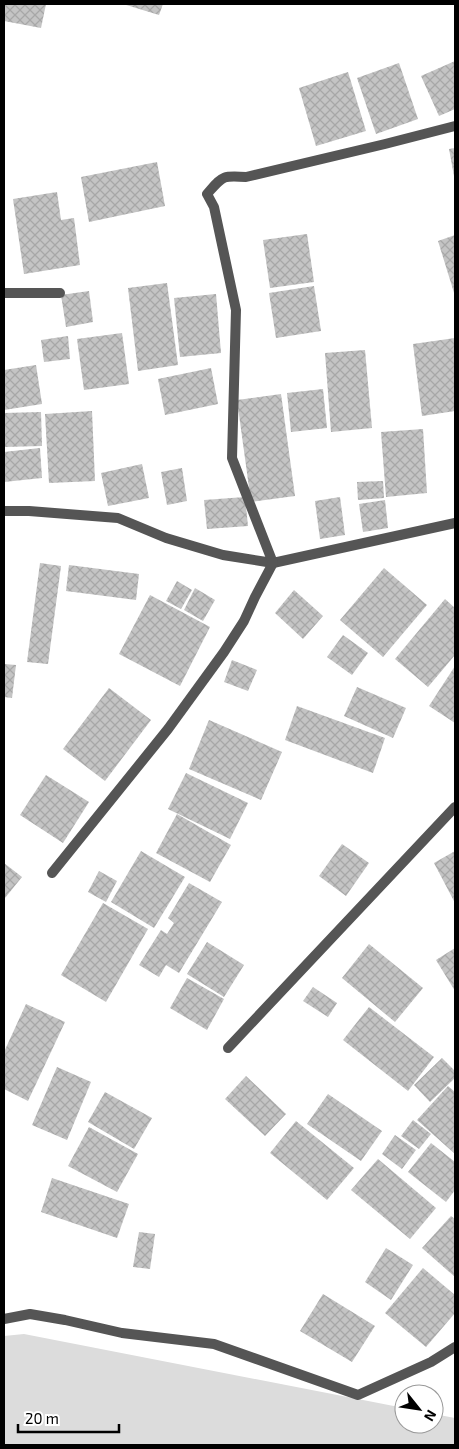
<svg xmlns="http://www.w3.org/2000/svg" width="459" height="1449" font-family="'Exo 2',sans-serif">
	<style>
		.green { fill: #dcdcdc }
		.building { fill: url(#building-cross-hatch) }
		.lines { fill: none; stroke-linecap: round; stroke-linejoin: round }
		.minor { stroke: #555; stroke-width: 10 }
	</style>
	<defs>
		<pattern id="building-cross-hatch" width="8" height="8" patternUnits="userSpaceOnUse" patternTransform="scale(1.25)"><rect width="8" height="8" fill="#c4c4c4"/><path d="M0 0l8 8M0 8l8-8" fill="none" stroke="#a7a7a7"/></pattern>
	</defs>
	<rect width="100%" height="100%" fill="#fff"/>
	<path class="green" d="M24,1334L404,1408V1424H434V1414L455,1418V1445H4V1336Z"/>
	<g class="building">
		<path d="M4,4H46L41,28L4,21Z"/>
		<path d="M123,4H163L159,15Z"/>
		<path d="M455,61V109L439,116L421,76Z"/>
		<path d="M399,63L418,119L376,134L357,78Z"/>
		<path d="M348,72L366,131L316,146L299,88Z"/>
		<path d="M455,148V176H454L449,149Z"/>
		<path d="M157,162L165,206L89,222L81,177Z"/>
		<path d="M57,192L61,220L74,218L80,265L24,274L13,199Z"/>
		<path d="M307,234L314,282L270,288L263,240Z"/>
		<path d="M455,235V296L438,241Z"/>
		<path d="M167,283L178,365L138,371L128,288Z"/>
		<path d="M314,286L321,331L276,338L269,293Z"/>
		<path d="M89,291L93,322L66,327L61,295Z"/>
		<path d="M216,294L221,353L180,357L174,298Z"/>
		<path d="M122,333L129,384L84,390L77,339Z"/>
		<path d="M68,336L70,359L44,362L41,340Z"/>
		<path d="M455,338V411L422,416L413,344Z"/>
		<path d="M365,350L372,428L331,432L325,353Z"/>
		<path d="M36,365L42,404L4,410V370Z"/>
		<path d="M211,368L218,404L165,415L158,379Z"/>
		<path d="M323,389L327,428L291,432L287,393Z"/>
		<path d="M281,394L295,496L251,502L237,400Z"/>
		<path d="M92,411L95,481L49,483L45,414Z"/>
		<path d="M41,412L42,446L4,447V413Z"/>
		<path d="M423,429L427,493L386,497L381,432Z"/>
		<path d="M40,448L42,478L4,482V452Z"/>
		<path d="M142,464L149,498L108,506L101,473Z"/>
		<path d="M182,468L187,501L167,505L161,472Z"/>
		<path d="M383,481L384,498L358,500L357,482Z"/>
		<path d="M245,497L248,526L207,529L204,500Z"/>
		<path d="M340,497L345,535L320,539L315,501Z"/>
		<path d="M385,500L388,528L363,532L359,504Z"/>
		<path d="M40,563L61,566L48,664L27,662Z"/>
		<path d="M69,565L139,574L136,600L66,591Z"/>
		<path d="M384,568L427,605L383,657L340,620Z"/>
		<path d="M177,581L192,590L181,609L166,601Z"/>
		<path d="M195,588L215,600L203,621L184,610Z"/>
		<path d="M294,590L323,616L303,639L275,613Z"/>
		<path d="M150,595L210,627L180,686L119,654Z"/>
		<path d="M445,599L455,608V655L428,687L395,659Z"/>
		<path d="M343,635L368,653L352,675L327,657Z"/>
		<path d="M232,660L257,670L248,691L224,682Z"/>
		<path d="M4,664L16,665L12,698L4,697Z"/>
		<path d="M455,666V723L429,706Z"/>
		<path d="M357,687L406,708L393,738L344,716Z"/>
		<path d="M109,688L151,720L105,781L63,749Z"/>
		<path d="M297,706L385,738L373,773L285,740Z"/>
		<path d="M209,720L282,752L261,800L189,769Z"/>
		<path d="M186,773L248,803L230,839L168,809Z"/>
		<path d="M46,775L89,802L63,843L20,815Z"/>
		<path d="M177,814L231,845L210,882L156,853Z"/>
		<path d="M342,844L369,863L346,896L319,876Z"/>
		<path d="M141,851L185,877L154,928L111,902Z"/>
		<path d="M455,851V903L434,863Z"/>
		<path d="M4,863L22,877L5,898L4,897Z"/>
		<path d="M99,871L117,881L106,902L88,892Z"/>
		<path d="M189,883L222,902L179,973L166,965L159,977L139,965L161,930L167,934L174,923L168,918Z"/>
		<path d="M103,903L148,929L106,1002L61,975Z"/>
		<path d="M207,942L244,965L224,997L187,974Z"/>
		<path d="M369,944L423,988L395,1022L342,978Z"/>
		<path d="M455,948V991L436,960Z"/>
		<path d="M187,978L224,999L207,1030L170,1008Z"/>
		<path d="M313,987L337,1003L328,1017L303,1001Z"/>
		<path d="M26,1004L65,1022L28,1101L4,1089V1052Z"/>
		<path d="M369,1007L434,1057L408,1091L343,1040Z"/>
		<path d="M442,1058L455,1071V1078L430,1102L414,1085Z"/>
		<path d="M57,1067L91,1082L67,1140L32,1125Z"/>
		<path d="M246,1076L286,1114L265,1136L225,1099Z"/>
		<path d="M448,1086L455,1092V1154L417,1120Z"/>
		<path d="M105,1092L152,1118L134,1149L88,1122Z"/>
		<path d="M328,1094L382,1131L361,1161L307,1124Z"/>
		<path d="M413,1120L431,1134L419,1149L401,1136Z"/>
		<path d="M296,1121L354,1168L327,1200L270,1153Z"/>
		<path d="M89,1127L138,1154L117,1192L68,1166Z"/>
		<path d="M395,1135L416,1150L402,1169L382,1154Z"/>
		<path d="M431,1143L455,1162V1190L446,1202L408,1172Z"/>
		<path d="M378,1159L436,1208L410,1239L351,1190Z"/>
		<path d="M52,1178L129,1204L117,1238L41,1212Z"/>
		<path d="M451,1216L455,1219V1277L422,1248Z"/>
		<path d="M139,1232L155,1234L150,1269L133,1267Z"/>
		<path d="M386,1248L413,1265L391,1300L365,1282Z"/>
		<path d="M423,1268L455,1295V1313L426,1347L385,1313Z"/>
		<path d="M323,1294L375,1326L352,1362L300,1331Z"/>
	</g>
	<g class="lines">
		<g class="minor">
			<path d="M4,293H60"/>
			<path d="M4,511H29L118,518L166,538L223,555L273,563L455,523"/>
			<path d="M273,563L232,458L236,310L214,207L207,194C223,176 222,175 246,177L385,144L455,126"/>
			<path d="M52,873L168,729L224,652L244,621L255,597L273,563"/>
			<path d="M228,1048L455,807"/>
			<path d="M4,1319L30,1314L65,1320L122,1333L214,1344L358,1395L431,1362L455,1347"/>
		</g>
	</g>
	<rect width="459" height="1449" fill="none" stroke="#000000" stroke-width="10"/>
	<g transform="translate(419 1409) rotate(120)"><circle r="24" fill="#ffffff" stroke="#999999"/>
	<path d="M0-4L9 19L0 12L-9 19Z" fill="#000000"/>
	<text y="-8" font-size="14" font-weight="bold" text-anchor="middle" fill="#000000">N</text>
	</g>
	<path d="M18 1424v8h101v-8" fill="none" stroke="#000000" stroke-width="2.5"/>
	<text x="25" y="1424" font-size="15" fill="#000000" stroke="#ffffff" stroke-width="4" paint-order="stroke">20 m</text>
</svg>
